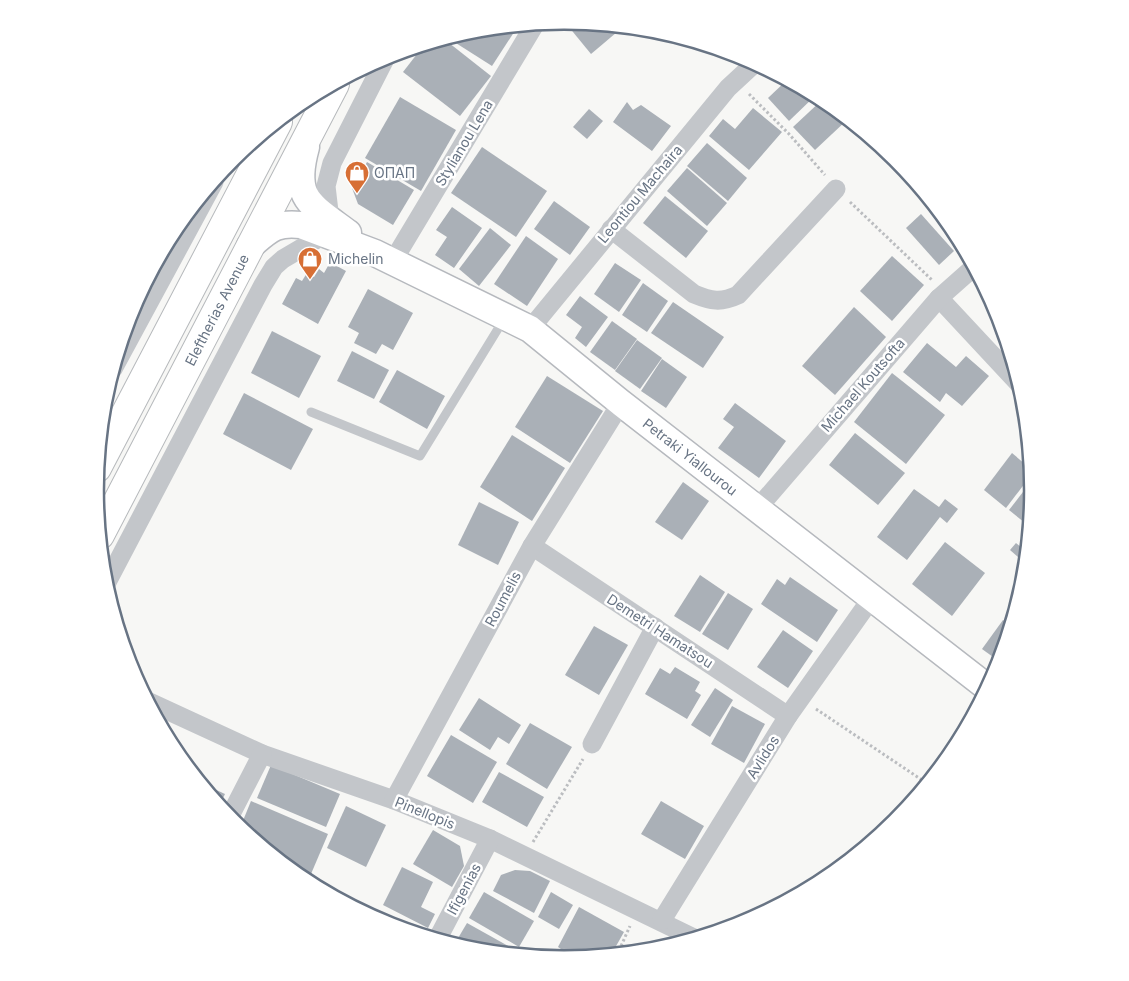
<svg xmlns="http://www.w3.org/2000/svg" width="1129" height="981" font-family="Inter,sans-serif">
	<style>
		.building { fill: #aab0b7 }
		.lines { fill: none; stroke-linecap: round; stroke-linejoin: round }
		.secondary-casing { stroke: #b6b9be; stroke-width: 29 }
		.highway-casing { stroke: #b6b9bc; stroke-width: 30 }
		.path { stroke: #bbbdc0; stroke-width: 3; stroke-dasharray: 2.5 2.5; stroke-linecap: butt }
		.lane { stroke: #c3c6ca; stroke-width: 9 }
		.street { stroke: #c3c6ca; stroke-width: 19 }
		.secondary { stroke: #fff; stroke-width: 26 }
		.highway { stroke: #fff; stroke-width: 28 }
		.labels { text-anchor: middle; stroke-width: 5; stroke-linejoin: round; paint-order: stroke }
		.street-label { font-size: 14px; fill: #687484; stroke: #fff }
		.poi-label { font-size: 14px; fill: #687484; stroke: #fff; text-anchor: start }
		.rim { fill: none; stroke: #687484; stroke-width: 2.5 }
	</style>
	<rect width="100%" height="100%" fill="#f7f7f5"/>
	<g class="building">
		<path d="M564,21H565L623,27L591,54Z"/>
		<path d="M518,26L492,66L448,38L473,30Z"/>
		<path d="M444,39L491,76L460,116L403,72L424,45Z"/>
		<path d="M787,80L816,95L789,121L768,98Z"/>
		<path d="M400,97L456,130L421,191L365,158Z"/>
		<path d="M823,99L848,119L815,150L793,127Z"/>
		<path d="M627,102L633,110L641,105L671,126L652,151L613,122Z"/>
		<path d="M753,108L782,132L749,170L709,136L723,119L735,129Z"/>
		<path d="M589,109L603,121L587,139L573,127Z"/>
		<path d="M707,143L747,178L728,201L687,166Z"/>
		<path d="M482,147L547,191L516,237L451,193Z"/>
		<path d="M367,162L414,190L393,225L358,204L352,188Z"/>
		<path d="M687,168L727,203L707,226L667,191Z"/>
		<path d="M665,196L708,231L686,258L643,223Z"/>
		<path d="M554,201L590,227L570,255L534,229Z"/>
		<path d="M935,206L955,230L960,239L931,209Z"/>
		<path d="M452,207L482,228L454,268L435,255L447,237L436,230Z"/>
		<path d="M921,214L954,251L939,265L906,228Z"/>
		<path d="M490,228L511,245L479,286L459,269Z"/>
		<path d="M526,236L558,259L527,306L494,284Z"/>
		<path d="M892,256L924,285L892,321L860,291Z"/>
		<path d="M615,263L641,280L619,312L594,294Z"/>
		<path d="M335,265L346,271L318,324L282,304L296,278L302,281L307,273L314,277L319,269L324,273L328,266Z"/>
		<path d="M643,283L668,301L647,332L622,315Z"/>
		<path d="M368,289L413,313L393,350L382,344L376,354L354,343L359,333L348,327Z"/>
		<path d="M986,289L998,311L999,315L980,294Z"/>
		<path d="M580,296L608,317L586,347L575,338L582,327L566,315Z"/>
		<path d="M673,302L724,337L703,368L651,333Z"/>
		<path d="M854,307L886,337L835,395L802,366Z"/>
		<path d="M612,321L637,339L615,370L590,352Z"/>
		<path d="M272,331L321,356L299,398L251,373Z"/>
		<path d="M637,340L662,358L640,389L615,371Z"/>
		<path d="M927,343L956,367L966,356L989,376L962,406L946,393L940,402L903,372Z"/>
		<path d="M352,351L389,370L374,399L337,381Z"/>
		<path d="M662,359L687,377L666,408L641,391Z"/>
		<path d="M397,370L445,396L427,429L379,402Z"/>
		<path d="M892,373L945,415L906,464L854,422Z"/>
		<path d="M547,376L603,411L570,463L515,427Z"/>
		<path d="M244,393L313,429L291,470L223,434Z"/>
		<path d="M735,403L786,441L759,478L718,448L734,427L723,419Z"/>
		<path d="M855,433L905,473L878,505L829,465Z"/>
		<path d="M512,435L565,468L532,521L480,487Z"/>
		<path d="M1012,453L1032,470V474L1006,508L984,490Z"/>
		<path d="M1033,479L1034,491L1030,527L1009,510Z"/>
		<path d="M683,482L709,501L682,540L655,522Z"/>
		<path d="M914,489L939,507L945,499L958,509L947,523L940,517L907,560L877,537Z"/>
		<path d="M479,502L519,522L498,565L458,545Z"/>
		<path d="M945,542L985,573L952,616L912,584Z"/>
		<path d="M1016,543L1028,553L1026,564L1010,550Z"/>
		<path d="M700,575L725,592L700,632L674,616Z"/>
		<path d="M790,577L838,610L817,642L761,604L777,579L785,585Z"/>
		<path d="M728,593L753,609L728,650L702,634Z"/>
		<path d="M1003,620L1011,626L1000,662L982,649Z"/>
		<path d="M594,626L628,645L599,695L565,675Z"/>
		<path d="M783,630L813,651L788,688L757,667Z"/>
		<path d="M675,667L700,682L695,691L701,695L687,719L645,694L660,668L670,674Z"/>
		<path d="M715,688L733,700L710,737L691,725Z"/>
		<path d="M479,698L521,725L509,744L498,737L490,750L459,730Z"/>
		<path d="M732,706L765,724L744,763L711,744Z"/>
		<path d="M530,723L572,747L547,789L506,764Z"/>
		<path d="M451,735L497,762L473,803L427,776Z"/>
		<path d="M271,765L340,794L326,827L257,798Z"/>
		<path d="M499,772L544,797L527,827L482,802Z"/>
		<path d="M199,782L225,794L219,806L207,792Z"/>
		<path d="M251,801L328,834L311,874L278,860L240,828Z"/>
		<path d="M661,801L704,826L685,859L641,834Z"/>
		<path d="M346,806L386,825L366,867L327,848Z"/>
		<path d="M433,830L460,846L464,866L452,887L413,864Z"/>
		<path d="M402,867L433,882L421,907L435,914L428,928L383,905Z"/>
		<path d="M515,870L530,871L550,881L534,913L493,891L501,875Z"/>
		<path d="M809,883L815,886L801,893Z"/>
		<path d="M484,892L534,921L519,947L469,918Z"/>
		<path d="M551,892L573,905L559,929L538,917Z"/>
		<path d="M579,907L624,932L611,955L576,959L558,947Z"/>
		<path d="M467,923L517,951L515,955L473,951L454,945Z"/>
	</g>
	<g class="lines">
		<defs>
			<g id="secondary">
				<path d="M306,147C292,198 309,204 348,233"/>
				<path d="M250,246C269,230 275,222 301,225L375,253L530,329L621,403L988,688"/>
			</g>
			<g id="highway">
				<path d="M97,468L278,122"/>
				<path d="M100,535L335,84"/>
			</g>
		</defs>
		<use href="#secondary" class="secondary-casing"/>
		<use href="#highway" class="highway-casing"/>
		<g class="path">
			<path d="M749,94L789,134L825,175"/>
			<path d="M850,202L932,280"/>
			<path d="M816,709L928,784"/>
			<path d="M533,842L583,759"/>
			<path d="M617,955L630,926"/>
		</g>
		<path class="lane" d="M311,412L420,456L504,319"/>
		<g class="street">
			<path d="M611,229L694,294C711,301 721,303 738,295L836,189"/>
			<path d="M393,261L535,24"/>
			<path d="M939,298L1021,386"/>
			<path d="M530,329L728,88L755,63"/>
			<path d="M113,369L214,182"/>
			<path d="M757,509L939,298L974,267"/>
			<path d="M532,546L788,716"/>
			<path d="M105,586L263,285L274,267L283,259L317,239L330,220L326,186L332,163L386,57"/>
			<path d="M147,701L262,754L394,800L490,839L696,939"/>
			<path d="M592,744L655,627"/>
			<path d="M394,800L532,546L621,403"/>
			<path d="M229,818L262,754"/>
			<path d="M662,920L788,716L871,599"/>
			<path d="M437,940L490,839"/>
		</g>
		<use href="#secondary" class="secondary"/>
		<use href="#highway" class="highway"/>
	</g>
	<defs>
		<symbol id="shop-pin" viewBox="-11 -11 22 30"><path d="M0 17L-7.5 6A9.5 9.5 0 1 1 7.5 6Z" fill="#d76f35" stroke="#fff"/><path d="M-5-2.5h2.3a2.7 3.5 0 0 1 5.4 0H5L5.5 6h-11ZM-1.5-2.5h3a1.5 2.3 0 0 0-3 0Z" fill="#fff"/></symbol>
	</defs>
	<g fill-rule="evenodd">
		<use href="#shop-pin" x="343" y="159" width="28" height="38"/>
		<use href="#shop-pin" x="296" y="245" width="28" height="38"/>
	</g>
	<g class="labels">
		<g class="street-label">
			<text transform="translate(464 143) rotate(-59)" y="5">Stylianou Lena</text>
			<text transform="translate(640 194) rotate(-50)" y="5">Leontiou Machaira</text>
			<text transform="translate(217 310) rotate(-63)" y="5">Eleftherias Avenue</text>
			<text transform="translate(863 385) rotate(-49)" y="5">Michael Koutsofta</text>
			<text transform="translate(690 457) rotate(38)" y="5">Petraki Yiallourou</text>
			<text transform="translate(503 599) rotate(-62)" y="5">Roumelis</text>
			<text transform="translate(660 631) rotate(33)" y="5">Demetri Hamatsou</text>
			<text transform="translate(763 757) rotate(-58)" y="5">Avlidos</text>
			<text transform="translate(425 813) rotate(22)" y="5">Pinellopis</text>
			<text transform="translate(464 889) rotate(-62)" y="5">Ifigenias</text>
		</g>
		<g class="poi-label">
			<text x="374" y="178">ΟΠΑΠ</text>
			<text x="328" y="264">Michelin</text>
		</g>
	</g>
	<path d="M0 0H1129V981H0ZM104 490a460 460 0 1 1 920 0a460 460 0 1 1-920 0Z" fill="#fff" fill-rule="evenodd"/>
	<path class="rim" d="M104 490a460 460 0 1 1 920 0a460 460 0 1 1-920 0Z"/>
</svg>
